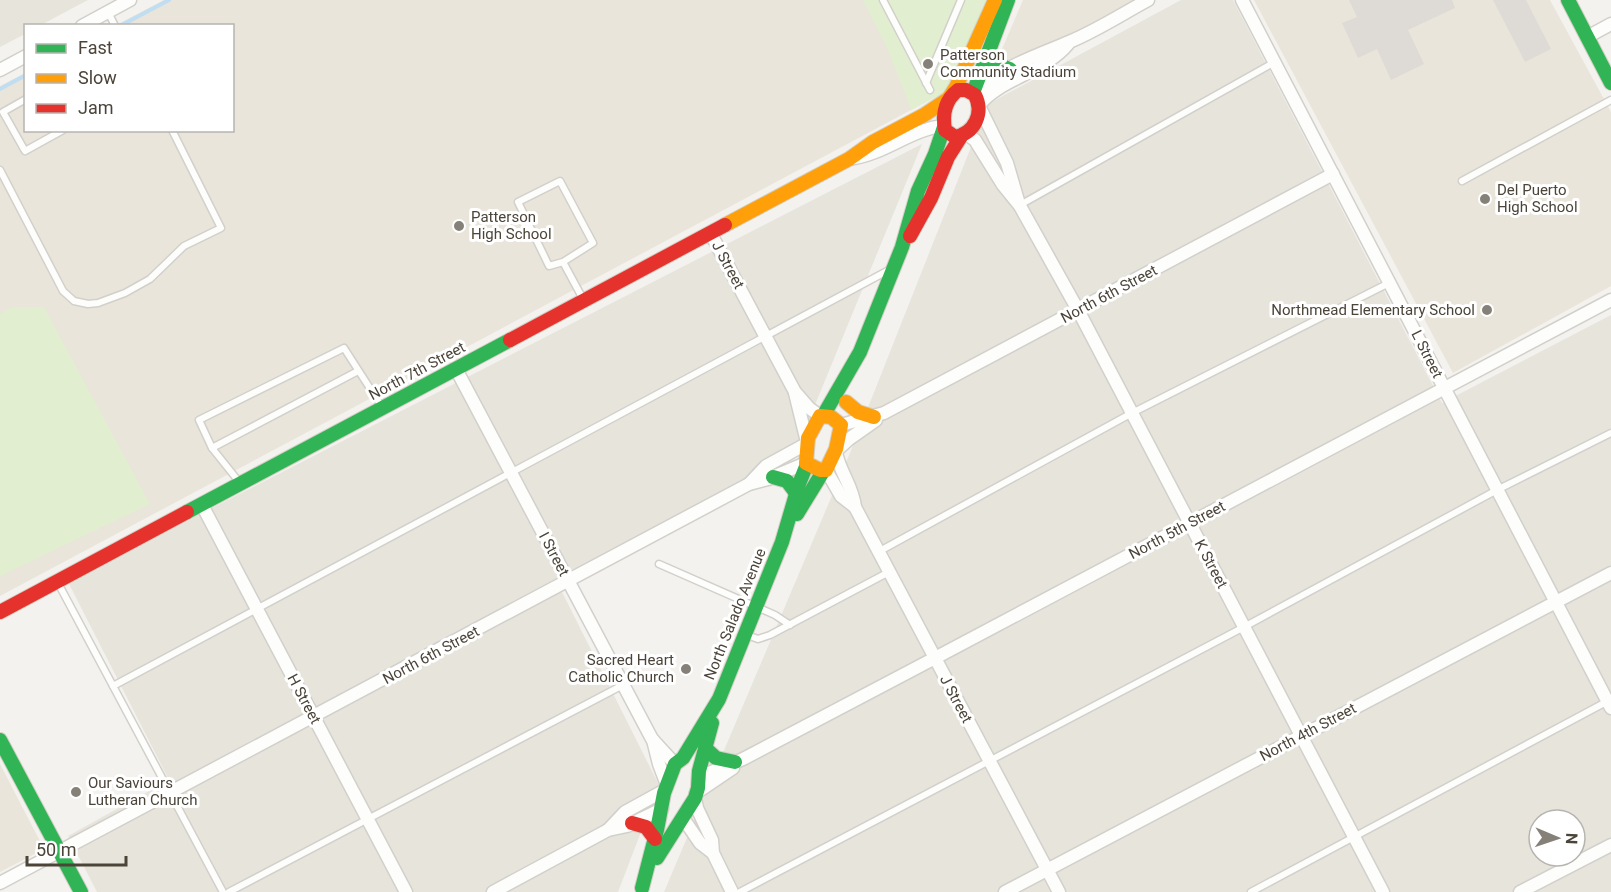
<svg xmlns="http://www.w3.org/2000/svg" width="1611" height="892" font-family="Roboto,sans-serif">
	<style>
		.residential { fill: #e7e4dc; fill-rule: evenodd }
		.education { fill: #eae5da }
		.green { fill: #e1eecf }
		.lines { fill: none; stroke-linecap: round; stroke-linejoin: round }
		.stream { stroke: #c0ddf1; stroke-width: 4 }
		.building { fill: #dedbd6 }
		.lane-casing { stroke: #d2d0cb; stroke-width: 9 }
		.street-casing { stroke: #d2d0cb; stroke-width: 15 }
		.fast-casing { stroke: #d3cfc5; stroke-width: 16 }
		.slow-casing { stroke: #d3cfc5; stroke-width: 16 }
		.jam-casing { stroke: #d3cfc5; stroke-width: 16 }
		.lane { stroke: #fdfdfc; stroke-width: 6 }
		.street { stroke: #fdfdfc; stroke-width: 12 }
		.fast { stroke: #30b455; stroke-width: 14 }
		.slow { stroke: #ff9f0a; stroke-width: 14 }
		.jam { stroke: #e5322d; stroke-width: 14 }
		.poi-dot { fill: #868178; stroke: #fff; stroke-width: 2 }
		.labels { text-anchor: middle; stroke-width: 6; stroke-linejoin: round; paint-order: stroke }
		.poi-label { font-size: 15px; fill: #4b4439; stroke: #fff; text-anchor: start }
		.street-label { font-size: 15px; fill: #4b4439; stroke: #fff }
	</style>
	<rect width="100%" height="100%" fill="#f4f2ee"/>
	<g class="residential">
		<path d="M0,0H88L41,25L26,26L25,34L0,47Z"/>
		<path d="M1181,0H1233L1442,403L1611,315V892H664L850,453L988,104ZM1539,820H1575V856H1539Z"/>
		<path d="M922,144L792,461L556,580L659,785L618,892H97L68,836L169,780L68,582Z"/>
	</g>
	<g class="education">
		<path d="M164,0H988L951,87L911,110L0,596V86L25,73L26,130H232V26L116,25Z"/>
		<path d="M1023,0H1145L990,77Z"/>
		<path d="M1254,0H1550L1611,112V286L1453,373Z"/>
		<path d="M0,764L44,849L0,872Z"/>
	</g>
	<g class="green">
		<path d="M863,0H989L944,93L911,110L888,50Z"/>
		<path d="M13,307H44L150,504L0,576V314Z"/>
	</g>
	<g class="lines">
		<g class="stream">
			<path d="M120,26L169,0"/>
			<path d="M0,89L26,75"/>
		</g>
	</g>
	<g class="building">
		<path d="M1349,0H1452L1455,8L1408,30L1424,64L1391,80L1377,49L1358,58L1342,23L1357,17Z"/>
		<path d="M1493,0H1526L1551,49L1525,62Z"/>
	</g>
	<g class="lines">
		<defs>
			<g id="lane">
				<path d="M883,0L930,90"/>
				<path d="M108,12L115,26"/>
				<path d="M926,83L961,0"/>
				<path d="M26,99L3,112L25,151L63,130"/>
				<path d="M0,170L63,291L74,301L88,304L98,303L125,293L150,279L184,246L221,228L172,130"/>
				<path d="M1462,181L1611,100"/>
				<path d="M1020,205L1275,62"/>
				<path d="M563,262L549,266L518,202L560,181L593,243L563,262L583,299"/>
				<path d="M212,448L358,371"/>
				<path d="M240,483L212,448L199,420L344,348L382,407"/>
				<path d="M878,552L1132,413L1389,283"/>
				<path d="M659,564L775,615L790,625"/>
				<path d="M58,583L223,892"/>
				<path d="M747,635L758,639L770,635L889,572"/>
				<path d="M113,686L889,270"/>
				<path d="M229,892L623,685"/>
				<path d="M740,892L1244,627L1497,490L1611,433"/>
				<path d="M1251,892L1608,701"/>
			</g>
			<g id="street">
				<path d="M1242,0L1611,708"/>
				<path d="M82,26L130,0"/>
				<path d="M1587,37L1611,24"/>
				<path d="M0,70L26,56"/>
				<path d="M976,94C997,68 1039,55 1069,42C1096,31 1122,14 1148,0"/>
				<path d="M980,104C1000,79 1045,72 1068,44"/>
				<path d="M980,108L1007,163L1019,204"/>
				<path d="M963,135H968L975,140L1003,185L1020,206L1078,310L1383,892"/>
				<path d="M854,158C886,153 913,128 944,126"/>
				<path d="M711,234L795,392L809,408L820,416"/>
				<path d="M456,369L652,739L675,764"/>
				<path d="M795,393L807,442"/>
				<path d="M841,425L884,413L1333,174"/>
				<path d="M836,451L849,439L876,420"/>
				<path d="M836,452C839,471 853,486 855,507L1059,892"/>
				<path d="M826,470L841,496L855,507"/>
				<path d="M749,484L766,466L806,444"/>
				<path d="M202,505L406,892"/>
				<path d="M653,740L659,764L667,785"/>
				<path d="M699,777L743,759L935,658L1611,300"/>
				<path d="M696,793L733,768"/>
				<path d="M695,798L697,808L712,840L713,853L732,892"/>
				<path d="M683,818L700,843L713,853"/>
				<path d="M608,830L625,812L665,790"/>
				<path d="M0,883L749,484L768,479L806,463"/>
				<path d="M493,892L608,830L627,826L662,809"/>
				<path d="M1005,892L1611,573"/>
				<path d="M1520,892L1611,845"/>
			</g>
			<g id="fast">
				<path d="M1568,0L1611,83"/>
				<path d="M989,51L996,64L1010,69"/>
				<path d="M973,93L1008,0"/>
				<path d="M823,416L860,352L902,247L918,191L935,154L944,127"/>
				<path d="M773,477L787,481L796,493"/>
				<path d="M187,512L510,340"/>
				<path d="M797,514L824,470"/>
				<path d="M0,740L81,892"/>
				<path d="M705,748L716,758L735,762"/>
				<path d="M657,858L695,798L698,788L699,771L712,723"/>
				<path d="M642,888L657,830L664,793L675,764L683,758L719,699L782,542L799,484L807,464"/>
			</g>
			<g id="slow">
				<path d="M949,98L956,87L995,0"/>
				<path d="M725,225L849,159L873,142L924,115L948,99"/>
				<path d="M846,402L858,412L874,417"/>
				<path d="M820,416L831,417L841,425L836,449L826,470H820L806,463L808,438Z"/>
			</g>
			<g id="jam">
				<path d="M958,90H966L975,95C984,113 975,133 955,137L945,130C942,114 945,100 958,90Z"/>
				<path d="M910,236L931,198L948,157L962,135"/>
				<path d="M510,340L725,225"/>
				<path d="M0,612L187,512"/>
				<path d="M632,823L646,827L655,839"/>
			</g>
		</defs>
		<use href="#lane" class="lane-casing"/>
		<use href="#street" class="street-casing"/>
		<use href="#fast" class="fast-casing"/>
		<use href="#slow" class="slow-casing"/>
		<use href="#jam" class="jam-casing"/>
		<use href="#lane" class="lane"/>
		<use href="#street" class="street"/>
		<use href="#fast" class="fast"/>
		<use href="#slow" class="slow"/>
		<use href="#jam" class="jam"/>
	</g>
	<g class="poi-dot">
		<circle cx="928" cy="64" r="6"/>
		<circle cx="1485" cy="199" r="6"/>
		<circle cx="459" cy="226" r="6"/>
		<circle cx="1487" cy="310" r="6"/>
		<circle cx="686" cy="669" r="6"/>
		<circle cx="76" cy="792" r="6"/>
	</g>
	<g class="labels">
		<g class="poi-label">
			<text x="940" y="60">Patterson<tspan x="940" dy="17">Community Stadium</tspan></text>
			<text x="1497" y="195">Del Puerto<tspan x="1497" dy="17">High School</tspan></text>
			<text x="471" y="222">Patterson<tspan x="471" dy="17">High School</tspan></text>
			<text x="1475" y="315" text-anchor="end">Northmead Elementary School</text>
			<text x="674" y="665" text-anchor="end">Sacred Heart<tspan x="674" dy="17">Catholic Church</tspan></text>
			<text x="88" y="788">Our Saviours<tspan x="88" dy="17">Lutheran Church</tspan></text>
		</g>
		<g class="street-label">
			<text transform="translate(728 265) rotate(62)" y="5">J Street</text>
			<text transform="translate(1109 294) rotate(-28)" y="5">North 6th Street</text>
			<text transform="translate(1427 354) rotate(63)" y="5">L Street</text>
			<text transform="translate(417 371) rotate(-28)" y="5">North 7th Street</text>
			<text transform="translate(1177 530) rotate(-28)" y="5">North 5th Street</text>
			<text transform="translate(554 554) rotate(62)" y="5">I Street</text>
			<text transform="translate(1211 564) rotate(62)" y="5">K Street</text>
			<text transform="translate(735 614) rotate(-68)" y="5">North Salado Avenue</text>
			<text transform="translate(431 655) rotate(-28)" y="5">North 6th Street</text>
			<text transform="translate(304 699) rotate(62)" y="5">H Street</text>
			<text transform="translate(956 699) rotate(62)" y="5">J Street</text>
			<text transform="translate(1308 732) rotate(-28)" y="5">North 4th Street</text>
		</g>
	</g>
	<rect x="24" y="24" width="210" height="108" fill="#ffffff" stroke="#b7b4b0" stroke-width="1.5"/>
	<rect x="36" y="44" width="30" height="9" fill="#30b455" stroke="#b7b4b0" stroke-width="1.5"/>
	<text x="78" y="54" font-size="18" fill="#4b4439">Fast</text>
	<rect x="36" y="74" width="30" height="9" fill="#ff9f0a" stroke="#b7b4b0" stroke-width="1.5"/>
	<text x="78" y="84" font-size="18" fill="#4b4439">Slow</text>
	<rect x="36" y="104" width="30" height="9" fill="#e5322d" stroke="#b7b4b0" stroke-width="1.5"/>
	<text x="78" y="114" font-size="18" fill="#4b4439">Jam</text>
	<g transform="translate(1557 838) rotate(92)"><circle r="28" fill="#ffffff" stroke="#b7b4b0" stroke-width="1.5"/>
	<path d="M0-4.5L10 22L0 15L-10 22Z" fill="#868178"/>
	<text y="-9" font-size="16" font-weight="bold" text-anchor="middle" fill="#4b4439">N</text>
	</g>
	<path d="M27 856v9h99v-9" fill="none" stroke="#4b4439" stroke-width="3"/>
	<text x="36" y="856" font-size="18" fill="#4b4439" stroke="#ffffff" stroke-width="4.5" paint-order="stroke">50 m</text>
</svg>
